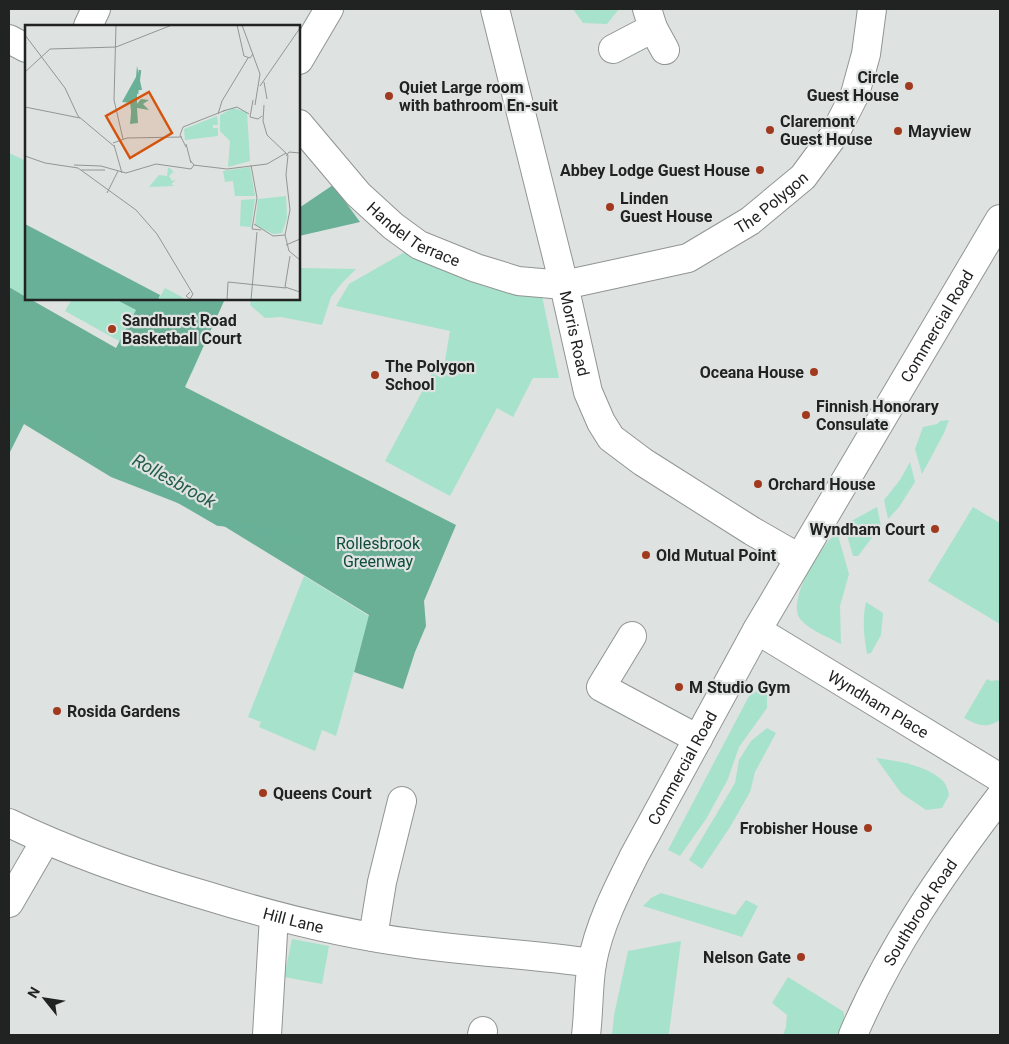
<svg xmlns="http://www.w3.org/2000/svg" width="1009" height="1044" font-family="Roboto,sans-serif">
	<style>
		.green { fill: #a7e2cc }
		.forest { fill: #69b097 }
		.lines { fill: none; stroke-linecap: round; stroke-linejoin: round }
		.stream { stroke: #68b097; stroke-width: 5.5 }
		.minor-casing { stroke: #909593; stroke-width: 30 }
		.minor { stroke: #fff; stroke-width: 28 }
		.poi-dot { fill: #a1391e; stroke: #dee2e0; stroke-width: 2 }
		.labels { text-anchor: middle; stroke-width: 4.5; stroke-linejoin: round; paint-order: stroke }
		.poi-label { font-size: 16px; font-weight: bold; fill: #212322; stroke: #dee2e0; text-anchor: start }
		.street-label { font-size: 16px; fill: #212322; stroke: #dee2e0 }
		.park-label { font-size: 16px; fill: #0e4b3a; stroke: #dee2e0 }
		.water-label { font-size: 18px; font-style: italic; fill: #245d4b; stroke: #dee2e0 }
		.inset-river { fill: none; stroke: #68b097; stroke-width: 2.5 }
		.inset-road { fill: none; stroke: #929694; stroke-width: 1 }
		.view { fill: #d4540e; fill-opacity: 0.15; stroke: #d4540e; stroke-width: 2.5 }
		.inset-edge { fill: none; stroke: #212322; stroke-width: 2.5 }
	</style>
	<rect width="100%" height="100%" fill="#dee2e0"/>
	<g class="green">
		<path d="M573,9H619L607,24L583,23Z"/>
		<path d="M9,153L26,161V297L9,287Z"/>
		<path d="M405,252L446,272L494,289L542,296L559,378H533L513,417L497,408L450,496L385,461L432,373L442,378L450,331L336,306L349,284Z"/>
		<path d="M299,268L356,269L342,283L331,297L322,325L281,317L265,318L250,305L251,299H299Z"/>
		<path d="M72,299H115L136,310L132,317L202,349L192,373L119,341L65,311Z"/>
		<path d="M949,420L944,433L922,474L915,449L923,427L937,424L940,421Z"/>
		<path d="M910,462L915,482L899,507L888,519L884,500L900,480Z"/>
		<path d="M877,507L881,526L858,556H853L844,525Z"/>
		<path d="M973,507L1000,523V624L928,581Z"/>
		<path d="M837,532L849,574L840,606L841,644C828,637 811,631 801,620C785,601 822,545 837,532Z"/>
		<path d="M304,576L369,616L336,736L322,730L315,751L259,727L261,722L248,717Z"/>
		<path d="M866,602L883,613L881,635L871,653L867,654C864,636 862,620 866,602Z"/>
		<path d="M987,679L991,681L997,680L1000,682V720C987,729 977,725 964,718Z"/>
		<path d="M767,685V708L739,747L728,779L706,819L680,856L668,850L749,696Z"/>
		<path d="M767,728L776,733L755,772L750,792L730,827L702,869L689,860L735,783L739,760L751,741Z"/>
		<path d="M876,758C898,761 926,765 943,781C946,784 948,790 949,795L942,808L926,810L901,793Z"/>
		<path d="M661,893L735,915L746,900L758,906L742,937L643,906L651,898Z"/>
		<path d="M292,939L329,946L322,984L284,977Z"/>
		<path d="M681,941L669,1033L667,1035H612L614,1015L628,951Z"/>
		<path d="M788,977L844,1012V1020L838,1035H783L786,1027L787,1015L772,1003Z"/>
	</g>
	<g class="forest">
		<path d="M333,185L360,222L299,236V208Z"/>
		<path d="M9,287L26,297V299H30L116,348L136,310L115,299H225L185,387L456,525L424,601L426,626L415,652L403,689L354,672L369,615L201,512L111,477L24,424L9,454Z"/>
	</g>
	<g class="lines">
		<path class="stream" d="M9,416H30L62,435H74L93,441L127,475L140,483L161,490L218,523L243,526L261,530L309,546"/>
		<defs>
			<g id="minor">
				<path id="s1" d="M495,9L564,285L588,392L601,422L611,438L643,462L752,531L799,558"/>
				<path d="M647,9L653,28L665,50"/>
				<path d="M88,26L96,9"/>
				<path d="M9,39L26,48"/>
				<path d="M613,49L653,28"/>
				<path d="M299,60L329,9"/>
				<path id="s2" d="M299,124L358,194L393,226L419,245L476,268L518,281L564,285L688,258L750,221L803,177L834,135L855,94L866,54L872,9"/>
				<path id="s3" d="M757,630L1000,778"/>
				<path d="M632,636L601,687L698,739"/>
				<path id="s4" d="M9,823C71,853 138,876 204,895C272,916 341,934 411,943C471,952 532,954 592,963"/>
				<path d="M9,903L45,841"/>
				<path d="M373,937L382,882L402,801"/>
				<path d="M267,1035L274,916"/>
				<path d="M482,1035L483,1031"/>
				<path id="s5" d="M586,1035C589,1011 588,986 592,963C599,925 617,890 634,856L757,630L1000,219"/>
				<path id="s6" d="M853,1035C889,950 944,870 1000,797"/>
			</g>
		</defs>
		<use href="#minor" class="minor-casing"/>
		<use href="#minor" class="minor"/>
	</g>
	<g class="poi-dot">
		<circle cx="909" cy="86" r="5"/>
		<circle cx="389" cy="96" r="5"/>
		<circle cx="770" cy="130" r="5"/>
		<circle cx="898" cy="131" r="5"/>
		<circle cx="760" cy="170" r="5"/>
		<circle cx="610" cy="207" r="5"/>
		<circle cx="112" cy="329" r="5"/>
		<circle cx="814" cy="372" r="5"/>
		<circle cx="375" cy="375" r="5"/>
		<circle cx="806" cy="415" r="5"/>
		<circle cx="758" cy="484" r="5"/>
		<circle cx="935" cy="529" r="5"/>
		<circle cx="646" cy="555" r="5"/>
		<circle cx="679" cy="687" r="5"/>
		<circle cx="57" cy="711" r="5"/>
		<circle cx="263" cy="793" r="5"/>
		<circle cx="868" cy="828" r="5"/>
		<circle cx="801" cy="957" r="5"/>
	</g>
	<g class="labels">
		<g class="poi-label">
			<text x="899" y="83" text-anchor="end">Circle<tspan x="899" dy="18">Guest House</tspan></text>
			<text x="399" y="93">Quiet Large room<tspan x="399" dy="18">with bathroom En-suit</tspan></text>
			<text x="780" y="127">Claremont<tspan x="780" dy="18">Guest House</tspan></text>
			<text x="908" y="137">Mayview</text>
			<text x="750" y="176" text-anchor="end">Abbey Lodge Guest House</text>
			<text x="620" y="204">Linden<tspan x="620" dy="18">Guest House</tspan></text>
			<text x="122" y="326">Sandhurst Road<tspan x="122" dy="18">Basketball Court</tspan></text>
			<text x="385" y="372">The Polygon<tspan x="385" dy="18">School</tspan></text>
			<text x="804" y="378" text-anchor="end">Oceana House</text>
			<text x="816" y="412">Finnish Honorary<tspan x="816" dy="18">Consulate</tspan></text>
			<text x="768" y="490">Orchard House</text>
			<text x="925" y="535" text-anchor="end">Wyndham Court</text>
			<text x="656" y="561">Old Mutual Point</text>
			<text x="689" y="693">M Studio Gym</text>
			<text x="67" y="717">Rosida Gardens</text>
			<text x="273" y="799">Queens Court</text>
			<text x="858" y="834" text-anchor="end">Frobisher House</text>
			<text x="791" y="963" text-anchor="end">Nelson Gate</text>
		</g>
		<g class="street-label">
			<text dy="6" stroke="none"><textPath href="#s2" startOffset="550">The Polygon</textPath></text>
			<text dy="6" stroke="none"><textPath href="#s2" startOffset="161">Handel Terrace</textPath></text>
			<text dy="6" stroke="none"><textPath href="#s5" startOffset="798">Commercial Road</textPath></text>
			<text dy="6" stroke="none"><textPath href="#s1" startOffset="334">Morris Road</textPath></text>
			<text dy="6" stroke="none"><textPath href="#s3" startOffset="142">Wyndham Place</textPath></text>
			<text dy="6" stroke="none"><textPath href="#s5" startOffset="288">Commercial Road</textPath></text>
			<text dy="6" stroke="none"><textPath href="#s6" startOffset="140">Southbrook Road</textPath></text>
			<text dy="6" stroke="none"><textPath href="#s4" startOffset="301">Hill Lane</textPath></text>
		</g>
		<g class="park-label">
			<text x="378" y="549">Rollesbrook<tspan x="378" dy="18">Greenway</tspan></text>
		</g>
		<g class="water-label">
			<text transform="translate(174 481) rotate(29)" y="6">Rollesbrook</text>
		</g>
	</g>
	<g transform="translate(25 25)">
		<rect width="275" height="275" fill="#dee2e0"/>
		<path d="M208,83L222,87L225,136L203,142L205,116L195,106V90ZM192,91L193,100H188V103H193V111L160,115L159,104ZM225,142L230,171H210L208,156L200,157L198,146ZM143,143H145L151,150L148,147L144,151L147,156L151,155L146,159L149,161L124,162L134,150L142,151ZM261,171L262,193L257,208L248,209L230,200L233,174ZM230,174L226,202L215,201L216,175ZM140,263L155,271L160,275H133Z" fill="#a7e2cc"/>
		<path d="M112,41L117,65H112V79L116,74L124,75L118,79L124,85L112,83L113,98L105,99L107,78L97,77L111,52Z" fill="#69b097"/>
		<path d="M0,199L135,270L133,275H0Z" fill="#68b097"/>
		<path class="inset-river" d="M112,69L115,45M108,92L106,75L111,69"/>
		<path class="inset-road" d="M91,0L89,75L98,114M212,0L219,31L225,33L228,29M217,0L235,49L230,80M0,10L40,63L53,91L90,122M0,47L25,24L91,22L147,0M239,57L242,74M235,61L275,3M228,75L225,92L233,94L237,91M239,80L238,96L242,110L263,130L261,150L265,185L260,210L264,226L275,235M0,82L55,93M198,86L212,82L224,89M193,89L197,76L223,33M88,118L102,113L157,112M161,119L166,138M89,120L97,148M161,122L155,110L158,102L201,85M0,131L20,138L53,143L111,185L132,209L168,269L165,274L161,271L165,267M261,131L264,127L275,128M49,140L76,141L101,148L131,139L166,144L169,140L165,135M168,140L202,144L242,139L261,128M226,140L232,173L227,204L236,205M56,145H80M82,168L93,146M229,199L248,211L260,210M261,220L275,214M265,231L260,262L275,267M202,275L203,257L261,263M226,275L232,207"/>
		<path class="view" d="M124,67L147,108L105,133L81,91Z"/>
		<rect width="275" height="275" class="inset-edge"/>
	</g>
	<rect width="1009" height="1044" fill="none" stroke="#212322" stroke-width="20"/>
	<g transform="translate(45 999) rotate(300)" stroke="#dee2e0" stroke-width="4" paint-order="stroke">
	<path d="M0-4L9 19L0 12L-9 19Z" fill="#212322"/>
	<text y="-8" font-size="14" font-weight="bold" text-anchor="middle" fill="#212322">N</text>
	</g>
</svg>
